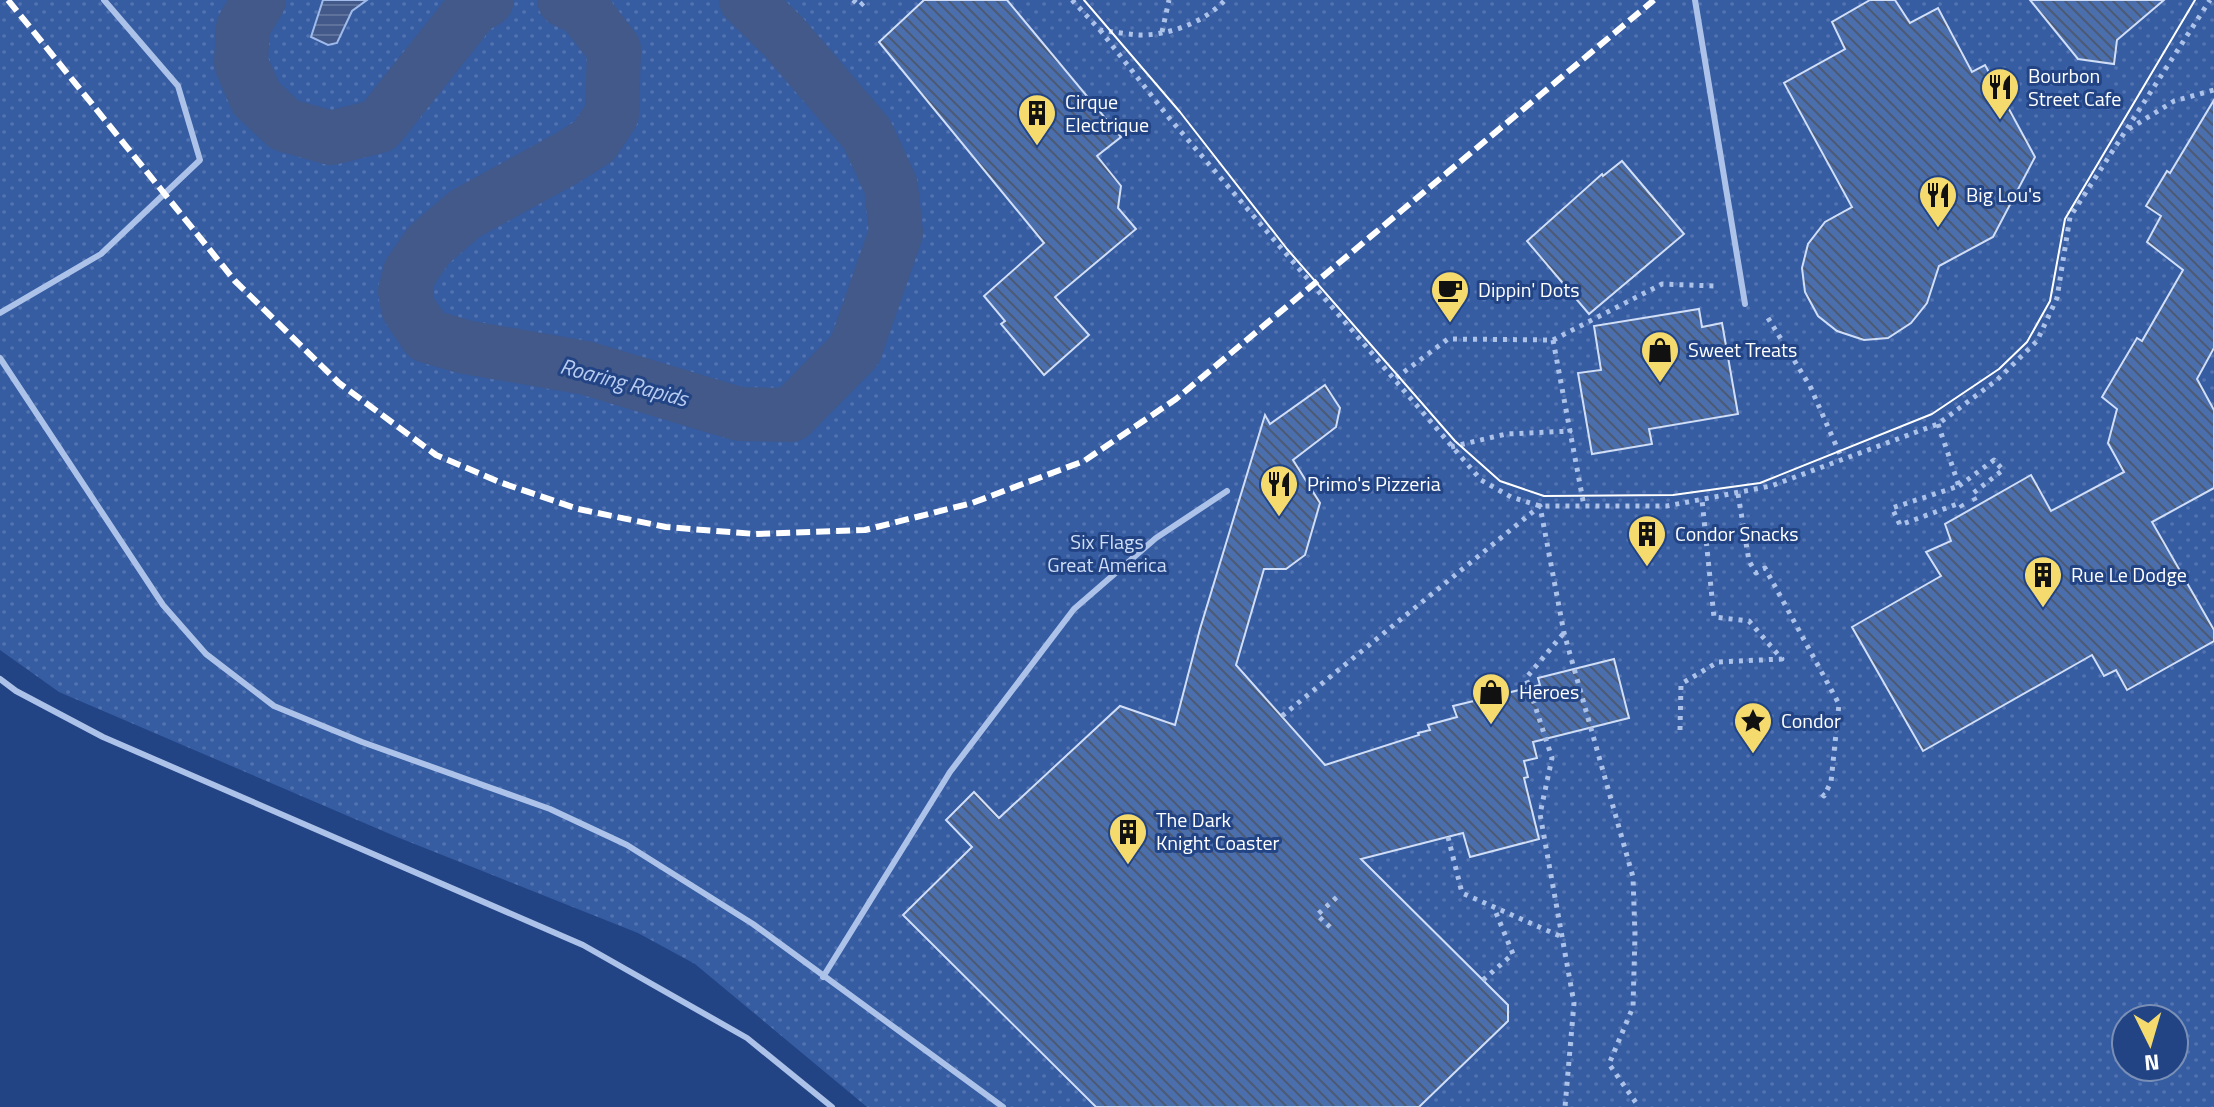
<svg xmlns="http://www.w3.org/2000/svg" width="2214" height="1107" font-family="'Titillium Web',sans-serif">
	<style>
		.park { fill: url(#park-dots); fill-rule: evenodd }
		.water { fill: url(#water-rules); stroke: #a0bbea; stroke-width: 2 }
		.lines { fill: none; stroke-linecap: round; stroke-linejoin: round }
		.canal { stroke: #425989; stroke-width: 54 }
		.building { fill: url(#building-back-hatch); stroke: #d0def7; stroke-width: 2 }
		.path { stroke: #acc2e9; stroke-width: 5; stroke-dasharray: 4 6; stroke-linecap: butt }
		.service { stroke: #acc2e9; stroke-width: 6 }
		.tram { stroke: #fff; stroke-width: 2 }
		.rail { stroke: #fff; stroke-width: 6; stroke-dasharray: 14 6; stroke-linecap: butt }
		.labels { text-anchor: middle; stroke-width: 6; stroke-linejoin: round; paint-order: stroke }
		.poi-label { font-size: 20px; fill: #fff; stroke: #224485; text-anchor: start }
		.park-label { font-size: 20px; fill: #d0def7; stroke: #224485 }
		.water-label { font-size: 22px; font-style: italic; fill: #b8ccf0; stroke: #224485 }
	</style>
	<defs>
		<pattern id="park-dots" width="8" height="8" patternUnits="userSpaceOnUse" patternTransform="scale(2)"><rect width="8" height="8" fill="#365ca2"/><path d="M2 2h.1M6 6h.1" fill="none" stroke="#5474b0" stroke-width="1.8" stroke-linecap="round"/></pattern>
		<pattern id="water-rules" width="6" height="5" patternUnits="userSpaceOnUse" patternTransform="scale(2)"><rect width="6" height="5" fill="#425989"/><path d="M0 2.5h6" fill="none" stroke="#5e729b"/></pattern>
		<pattern id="building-back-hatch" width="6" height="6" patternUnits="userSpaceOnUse" patternTransform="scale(2)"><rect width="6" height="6" fill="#4b6ead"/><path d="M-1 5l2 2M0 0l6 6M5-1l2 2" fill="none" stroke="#4c5a73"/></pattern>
	</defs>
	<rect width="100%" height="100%" fill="#224485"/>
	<path class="park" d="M0,0H2214V1107H867L695,964L638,933L397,837L59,692L0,650ZM2126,1019H2174V1067H2126Z"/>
	<path class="water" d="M323,0H367L352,11L337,43L328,45L311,37Z"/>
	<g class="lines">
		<g class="canal">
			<path d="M259,0L243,27L241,63L256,98L285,125L331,138L379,126L473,8L487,0"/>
			<path d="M564,0L583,9L614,49L612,114L594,141L567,158L465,214L429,245L410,272L405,291L408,308L427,336L465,347L586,368L739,414L791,415L855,350L896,233L891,186L867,134L783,36L746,0"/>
		</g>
	</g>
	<g class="building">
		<path d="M924,0H1007L1121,137L1097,156L1121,186L1118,208L1136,229L1055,297L1089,335L1044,375L1001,324L1005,321L984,296L1044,243L879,42Z"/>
		<path d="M1870,0H1895L1910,23L1938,8L1972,72L1985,65L2035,157L1993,237L1939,266L1927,303L1911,323L1888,338L1864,340L1837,331L1818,316L1805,292L1802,268L1808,244L1825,222L1852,207L1784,83L1845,49L1832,22Z"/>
		<path d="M2030,0H2164L2117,40L2114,64L2078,59Z"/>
		<path d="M2214,100V348L2197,379L2214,410V488L2152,522L2214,630V641L2127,690L2116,670L2104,676L2092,655L1923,751L1852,627L1941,576L1926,552L1951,541L1945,524L2031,475L2051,511L2124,472L2108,443L2117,409L2102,397L2137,338L2142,341L2183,270L2147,242L2161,216L2146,206L2167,171L2170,173Z"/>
		<path d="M1622,161L1684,234L1589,314L1527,241L1602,174L1603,176Z"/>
		<path d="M1699,309L1702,327L1722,323L1738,414L1649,429L1652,444L1592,454L1578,373L1601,370L1594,326Z"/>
		<path d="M1325,385L1340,408L1336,427L1293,460L1320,503L1305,555L1286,569H1264L1236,665L1325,765L1419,735L1418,733L1430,730L1428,725L1457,717L1453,706L1540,685L1538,678L1614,659L1629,718L1533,742L1537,758L1524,761L1528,777L1524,778L1539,839L1470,857L1463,833L1361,859L1508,1005V1021L1419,1107H1096L903,915L972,847L946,820L974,792L999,818L1120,706L1175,725L1200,629L1265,415L1270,424Z"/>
	</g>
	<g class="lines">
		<g class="path">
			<path d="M853,0L860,6L866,0"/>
			<path d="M1072,0L1100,30C1113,32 1126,34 1138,35C1168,36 1205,22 1225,0"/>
			<path d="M1100,30L1170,119L1481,480L1511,497L1540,506H1667L1771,486L1938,424L1997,380L2037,341L2057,298L2070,217L2210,0"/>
			<path d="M1162,32L1169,0"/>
			<path d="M2129,129L2174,101L2214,90"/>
			<path d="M1768,318L1810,386L1842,459"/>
			<path d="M1553,340L1584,506"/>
			<path d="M1396,378L1448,339L1553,340L1662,284L1715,286"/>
			<path d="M1938,424L1959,486L1892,508L1900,525L1960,503L1966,513"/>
			<path d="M1451,447L1506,434L1572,431"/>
			<path d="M1959,486L1994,460L2003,470L1972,494L1978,506"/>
			<path d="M1738,494L1749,561L1756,573L1765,568L1839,704L1831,782L1824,796L1819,791"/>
			<path d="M1563,634L1526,678L1552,758L1540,814L1574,1003L1565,1107"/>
			<path d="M1282,716L1540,506L1564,633L1633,877L1635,935L1633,1007L1609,1064L1639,1107"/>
			<path d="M1680,730L1681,684L1718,662L1782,659L1749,621L1714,617L1702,500"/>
			<path d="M1448,837L1462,893L1562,937"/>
			<path d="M1330,927L1317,915L1338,896"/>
			<path d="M1483,980L1513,954L1494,908"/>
		</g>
		<g class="service">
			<path d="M1695,0L1745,304"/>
			<path d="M0,313L101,254L200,160L178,86L104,0"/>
			<path d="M0,358L163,605L206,654L274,706L362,742L550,809L627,845L753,924L1003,1107"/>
			<path d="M0,679L16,691L103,737L583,945L747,1038L832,1107"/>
			<path d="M823,977L950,772L1074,609L1156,538L1227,491"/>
		</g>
		<path class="tram" d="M1084,0L1180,112L1287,249L1455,441L1500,481L1544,496L1673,495L1760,483L1932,414L1999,369L2027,342L2050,301L2065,219L2195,0"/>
		<path class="rail" d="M8,0L235,281L339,383L436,455L502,483L578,509L666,527L755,534L865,530L972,503L1084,461L1176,399L1654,0"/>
	</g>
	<defs>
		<symbol id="restaurant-pin" viewBox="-11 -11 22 30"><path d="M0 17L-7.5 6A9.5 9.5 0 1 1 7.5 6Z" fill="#f5db6e" stroke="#224485"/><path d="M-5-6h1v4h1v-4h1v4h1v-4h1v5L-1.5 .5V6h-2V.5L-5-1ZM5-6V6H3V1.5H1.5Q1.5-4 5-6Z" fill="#111"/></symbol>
		<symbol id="building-pin" viewBox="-11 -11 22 30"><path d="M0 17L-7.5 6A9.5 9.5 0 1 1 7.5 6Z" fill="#f5db6e" stroke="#224485"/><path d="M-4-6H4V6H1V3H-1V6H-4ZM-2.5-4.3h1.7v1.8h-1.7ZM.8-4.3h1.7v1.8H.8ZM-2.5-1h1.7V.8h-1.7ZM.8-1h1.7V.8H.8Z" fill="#111"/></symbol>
		<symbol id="cafe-pin" viewBox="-11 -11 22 30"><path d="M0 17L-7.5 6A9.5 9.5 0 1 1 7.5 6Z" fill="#f5db6e" stroke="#224485"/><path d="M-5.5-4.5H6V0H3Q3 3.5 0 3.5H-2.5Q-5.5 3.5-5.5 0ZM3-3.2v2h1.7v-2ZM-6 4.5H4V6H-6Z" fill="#111"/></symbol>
		<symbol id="shop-pin" viewBox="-11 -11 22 30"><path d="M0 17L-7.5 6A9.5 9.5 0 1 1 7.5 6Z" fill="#f5db6e" stroke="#224485"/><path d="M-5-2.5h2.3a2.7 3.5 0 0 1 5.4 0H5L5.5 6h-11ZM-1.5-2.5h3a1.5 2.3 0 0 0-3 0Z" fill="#111"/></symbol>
		<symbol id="sight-pin" viewBox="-11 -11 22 30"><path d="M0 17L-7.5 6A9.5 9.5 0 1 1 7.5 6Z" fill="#f5db6e" stroke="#224485"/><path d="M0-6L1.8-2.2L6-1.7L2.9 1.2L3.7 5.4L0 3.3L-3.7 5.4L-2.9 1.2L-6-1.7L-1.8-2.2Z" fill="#111"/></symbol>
	</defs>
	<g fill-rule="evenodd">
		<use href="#restaurant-pin" x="1978" y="65" width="44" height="60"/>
		<use href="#building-pin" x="1015" y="91" width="44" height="60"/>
		<use href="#restaurant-pin" x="1916" y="173" width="44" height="60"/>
		<use href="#cafe-pin" x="1428" y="268" width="44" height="60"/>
		<use href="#shop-pin" x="1638" y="328" width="44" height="60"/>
		<use href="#restaurant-pin" x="1257" y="462" width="44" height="60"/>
		<use href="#building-pin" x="1625" y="512" width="44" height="60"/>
		<use href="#building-pin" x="2021" y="553" width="44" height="60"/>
		<use href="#shop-pin" x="1469" y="670" width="44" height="60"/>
		<use href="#sight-pin" x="1731" y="699" width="44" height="60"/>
		<use href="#building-pin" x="1106" y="810" width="44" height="60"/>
	</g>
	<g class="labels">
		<g class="poi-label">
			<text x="2028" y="83">Bourbon<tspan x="2028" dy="23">Street Cafe</tspan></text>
			<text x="1065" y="109">Cirque<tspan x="1065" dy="23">Electrique</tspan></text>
			<text x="1966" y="202">Big Lou's</text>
			<text x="1478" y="297">Dippin' Dots</text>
			<text x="1688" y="357">Sweet Treats</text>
			<text x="1307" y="491">Primo's Pizzeria</text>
			<text x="1675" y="541">Condor Snacks</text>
			<text x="2071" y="582">Rue Le Dodge</text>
			<text x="1519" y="699">Heroes</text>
			<text x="1781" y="728">Condor</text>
			<text x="1156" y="827">The Dark<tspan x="1156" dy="23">Knight Coaster</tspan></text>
		</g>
		<g class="park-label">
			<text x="1107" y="549">Six Flags<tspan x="1107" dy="23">Great America</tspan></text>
		</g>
		<g class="water-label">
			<text transform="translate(624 382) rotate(15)" y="8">Roaring Rapids</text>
		</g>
	</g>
	<g transform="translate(2150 1043) rotate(175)"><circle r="38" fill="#224485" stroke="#7a8fb6" stroke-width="2"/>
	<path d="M0-6L14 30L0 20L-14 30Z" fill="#f5db6e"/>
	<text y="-12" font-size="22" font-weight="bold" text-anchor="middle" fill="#ffffff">N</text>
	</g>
</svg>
